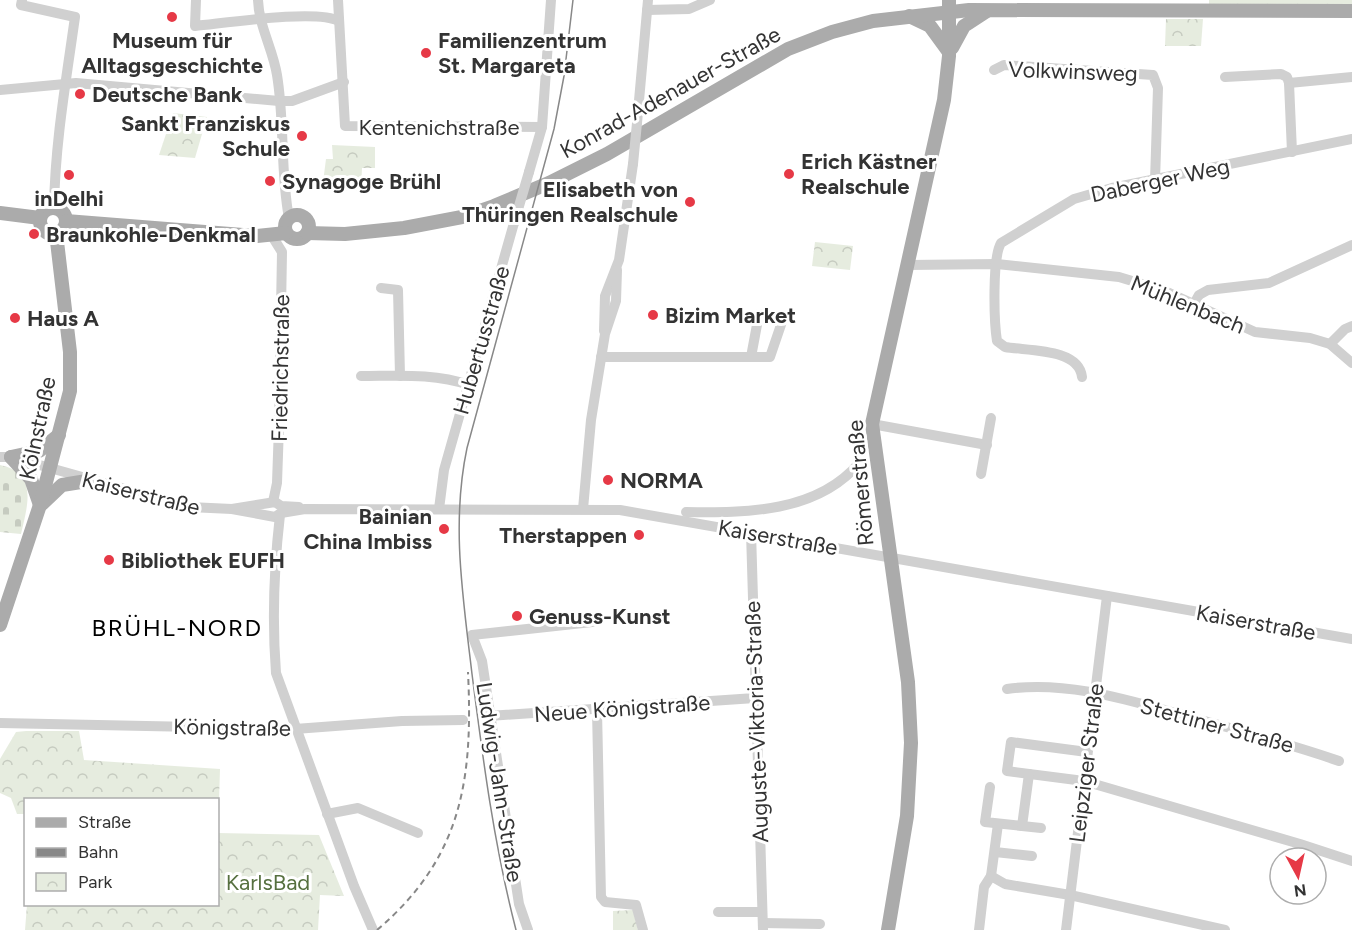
<svg xmlns="http://www.w3.org/2000/svg" width="1352" height="930" font-family="Figtree,sans-serif">
	<style>
		.cemetery { fill: url(#cemetery-stones) }
		.park { fill: url(#park-crowns) }
		.lines { fill: none; stroke-linecap: round; stroke-linejoin: round }
		.minor { stroke: #d0d0d0; stroke-width: 10 }
		.major { stroke: #ababab; stroke-width: 14 }
		.tram { stroke: #888; stroke-width: 1.5 }
		.rail { stroke: #888; stroke-width: 2; stroke-dasharray: 6 4.5; stroke-linecap: butt }
		.minor-bridge { stroke: #d0d0d0; stroke-width: 10 }
		.poi-dot { fill: #e63946; stroke: #fff; stroke-width: 2 }
		.labels { text-anchor: middle; stroke-width: 6; stroke-linejoin: round; paint-order: stroke }
		.poi-label { font-size: 22px; font-weight: bold; fill: #333; stroke: #fff; text-anchor: start }
		.street-label { font-size: 22px; fill: #333; stroke: #fff }
		.park-label { font-size: 22px; fill: #56703f; stroke: #fff }
		.neighbourhood-label { font-size: 24px; letter-spacing: 1.5px; fill: #000; stroke: #fff }
	</style>
	<defs>
		<pattern id="cemetery-stones" width="16" height="16" patternUnits="userSpaceOnUse" patternTransform="scale(1.5)"><rect width="16" height="16" fill="#e6ecdf"/><path d="M2 7V4a2 2 0 0 1 4 0v3zM10 15v-3a2 2 0 0 1 4 0v3z" fill="#c6cbc0"/></pattern>
		<pattern id="park-crowns" width="20" height="18" patternUnits="userSpaceOnUse" patternTransform="scale(1.5)"><rect width="20" height="18" fill="#e6ecdf"/><path d="M2 6a3 3 0 1 1 6 0M12 15a3 3 0 1 1 6 0" fill="none" stroke="#c6cbc0"/></pattern>
	</defs>
	<rect width="100%" height="100%" fill="#fff"/>
	<path class="cemetery" d="M0,465C39,473 27,507 21,534L0,532Z"/>
	<g class="park">
		<path d="M1209,0H1352V5L1209,4Z"/>
		<path d="M1166,19H1203L1201,46H1165Z"/>
		<path d="M173,113L207,117L195,158L159,155Z"/>
		<path d="M332,145L375,147V168H362L361,191L322,190L326,159H333Z"/>
		<path d="M815,242L853,246L850,270L812,266Z"/>
		<path d="M26,731H79L84,760L220,769L218,833L319,835L344,896L320,895L318,930H25L27,905L218,904V800H26L25,814H17L11,798L0,793V759L16,732Z"/>
		<path d="M633,910L638,930H613V911Z"/>
	</g>
	<g class="lines">
		<g class="minor">
			<path d="M22,0L21,5L75,17C66,81 55,144 54,208"/>
			<path d="M196,0L195,26C226,23 316,9 339,21"/>
			<path d="M258,0C259,27 273,49 277,75C285,123 280,171 289,218"/>
			<path d="M338,0L345,126L542,127"/>
			<path d="M647,10L689,9L710,0"/>
			<path d="M994,70L1004,65L1153,75L1158,88L1155,181"/>
			<path d="M1225,77L1281,74L1287,77L1289,83L1352,77"/>
			<path d="M1289,83L1292,152"/>
			<path d="M0,90L76,83L279,101H292L344,82"/>
			<path d="M637,123L648,0"/>
			<path d="M529,172L542,127L551,0"/>
			<path d="M272,236L282,252L279,426L277,483L273,502"/>
			<path d="M908,265L997,264L1119,277L1165,291L1255,332L1310,338L1330,344L1352,363"/>
			<path d="M381,288L398,290L400,376"/>
			<path d="M1194,304L1199,295L1208,290L1269,283L1352,245"/>
			<path d="M604,331L605,296L619,260L633,164"/>
			<path d="M1330,344L1345,329L1352,326"/>
			<path d="M601,357H770L784,316L759,314L751,357"/>
			<path d="M361,376C398,376 434,373 469,385"/>
			<path d="M1082,377C1079,348 1028,351 1005,347L997,341C994,322 992,258 1001,243L1074,199L1112,188L1352,139"/>
			<path d="M872,424L987,445"/>
			<path d="M0,457H11L189,507L232,509L275,502L281,506L299,507"/>
			<path d="M981,474L991,418"/>
			<path d="M232,509L275,517L281,513L305,509L620,510L1352,639"/>
			<path d="M439,509L444,470L514,223"/>
			<path d="M583,509L591,420L605,334L616,301L617,270"/>
			<path d="M686,512C745,513 818,513 860,462"/>
			<path d="M280,515C274,567 272,621 276,673L354,886L373,930"/>
			<path d="M751,532L763,930"/>
			<path d="M1007,689C1068,680 1131,701 1190,717C1241,731 1290,744 1339,761"/>
			<path d="M597,710L601,897L605,902L636,905L643,930"/>
			<path d="M489,716L755,698"/>
			<path d="M0,723L295,729L402,721L463,720"/>
			<path d="M1087,752L1011,742L1007,771L1084,781L1300,844L1352,861"/>
			<path d="M990,787L985,822L1022,826L1029,774"/>
			<path d="M327,814L358,808L418,833"/>
			<path d="M1022,826L1041,828"/>
			<path d="M995,852L1032,856"/>
			<path d="M991,876L998,824"/>
			<path d="M718,912H762"/>
			<path d="M763,923L820,924"/>
			<path d="M528,930L519,904L482,661L472,635L592,622"/>
			<path d="M979,930L984,887L991,876L1005,884L1070,895L1225,930"/>
			<path d="M1066,930L1107,596"/>
		</g>
		<g class="major">
			<path d="M909,16L930,26L949,52"/>
			<path d="M952,48L964,26L987,11"/>
			<circle cx="53" cy="221" r="13"/>
			<path d="M0,213L40,218"/>
			<circle cx="297" cy="227" r="12"/>
			<path d="M66,221L257,236L286,233"/>
			<path d="M307,233L345,234L404,228L462,217L494,206L549,183L607,154L788,49L832,32L873,21L969,10L1352,11"/>
			<path d="M11,457L31,479L40,505"/>
			<path d="M11,457L39,451L59,435"/>
			<path d="M42,504L62,485L87,481"/>
			<path d="M0,625L40,505L70,391V352L56,233"/>
			<path d="M888,930L907,816L911,743L908,682L872,424L944,100L949,56V0"/>
		</g>
		<path class="tram" d="M516,930C494,845 483,760 472,674C463,597 451,524 467,448L554,129L564,76L573,0"/>
		<path class="rail" d="M377,930C463,857 473,778 468,672"/>
		<g class="minor-bridge">
			<path d="M633,164L637,123"/>
			<path d="M514,223L529,172"/>
		</g>
	</g>
	<g class="poi-dot">
		<circle cx="172" cy="17" r="6"/>
		<circle cx="426" cy="53" r="6"/>
		<circle cx="80" cy="94" r="6"/>
		<circle cx="302" cy="136" r="6"/>
		<circle cx="789" cy="174" r="6"/>
		<circle cx="69" cy="175" r="6"/>
		<circle cx="270" cy="181" r="6"/>
		<circle cx="690" cy="202" r="6"/>
		<circle cx="34" cy="234" r="6"/>
		<circle cx="653" cy="315" r="6"/>
		<circle cx="15" cy="318" r="6"/>
		<circle cx="608" cy="480" r="6"/>
		<circle cx="444" cy="529" r="6"/>
		<circle cx="639" cy="535" r="6"/>
		<circle cx="109" cy="560" r="6"/>
		<circle cx="517" cy="616" r="6"/>
	</g>
	<g class="labels">
		<g class="poi-label">
			<text x="172" y="48" text-anchor="middle">Museum für<tspan x="172" dy="25">Alltagsgeschichte</tspan></text>
			<text x="438" y="48">Familienzentrum<tspan x="438" dy="25">St. Margareta</tspan></text>
			<text x="92" y="102">Deutsche Bank</text>
			<text x="290" y="131" text-anchor="end">Sankt Franziskus<tspan x="290" dy="25">Schule</tspan></text>
			<text x="801" y="169">Erich Kästner<tspan x="801" dy="25">Realschule</tspan></text>
			<text x="282" y="189">Synagoge Brühl</text>
			<text x="678" y="197" text-anchor="end">Elisabeth von<tspan x="678" dy="25">Thüringen Realschule</tspan></text>
			<text x="69" y="206" text-anchor="middle">inDelhi</text>
			<text x="46" y="242">Braunkohle-Denkmal</text>
			<text x="665" y="323">Bizim Market</text>
			<text x="27" y="326">Haus A</text>
			<text x="620" y="488">NORMA</text>
			<text x="432" y="524" text-anchor="end">Bainian<tspan x="432" dy="25">China Imbiss</tspan></text>
			<text x="627" y="543" text-anchor="end">Therstappen</text>
			<text x="121" y="568">Bibliothek EUFH</text>
			<text x="529" y="624">Genuss-Kunst</text>
		</g>
		<g class="street-label">
			<text transform="translate(1073 71) rotate(2)" y="8">Volkwinsweg</text>
			<text transform="translate(670 92) rotate(-29)" y="8">Konrad-Adenauer-Straße</text>
			<text x="439" y="135">Kentenichstraße</text>
			<text transform="translate(1160 180) rotate(-12)" y="8">Daberger Weg</text>
			<text transform="translate(1188 304) rotate(22)" y="8">Mühlenbach</text>
			<text transform="translate(481 340) rotate(-74)" y="8">Hubertusstraße</text>
			<text transform="translate(280 368) rotate(-89)" y="8">Friedrichstraße</text>
			<text transform="translate(37 428) rotate(-78)" y="8">Kölnstraße</text>
			<text transform="translate(860 483) rotate(-95)" y="8">Römerstraße</text>
			<text transform="translate(141 493) rotate(14)" y="8">Kaiserstraße</text>
			<text transform="translate(778 537) rotate(10)" y="8">Kaiserstraße</text>
			<text transform="translate(1256 622) rotate(10)" y="8">Kaiserstraße</text>
			<text transform="translate(622 708) rotate(-4)" y="8">Neue Königstraße</text>
			<text transform="translate(756 722) rotate(-92)" y="8">Auguste-Viktoria-Straße</text>
			<text transform="translate(1217 725) rotate(15)" y="8">Stettiner Straße</text>
			<text transform="translate(232 727) rotate(1)" y="8">Königstraße</text>
			<text transform="translate(1086 763) rotate(-83)" y="8">Leipziger Straße</text>
			<text transform="translate(500 782) rotate(81)" y="8">Ludwig-Jahn-Straße</text>
		</g>
		<g class="park-label">
			<text x="268" y="890">KarlsBad</text>
		</g>
		<g class="neighbourhood-label">
			<text x="177" y="636">BRÜHL-NORD</text>
		</g>
	</g>
	<rect x="24" y="798" width="195" height="108" fill="#ffffff" stroke="#adadad" stroke-width="1.5"/>
	<rect x="36" y="818" width="30" height="9" fill="#ababab" stroke="#adadad" stroke-width="1.5"/>
	<text x="78" y="828" font-size="18" fill="#333333">Straße</text>
	<rect x="36" y="848" width="30" height="9" fill="#888888" stroke="#adadad" stroke-width="1.5"/>
	<text x="78" y="858" font-size="18" fill="#333333">Bahn</text>
	<rect x="36" y="873" width="30" height="18" fill="url(#park-crowns)" stroke="#adadad" stroke-width="1.5"/>
	<text x="78" y="888" font-size="18" fill="#333333">Park</text>
	<g transform="translate(1298 876) rotate(172)"><circle r="28" fill="#ffffff" stroke="#adadad" stroke-width="1.5"/>
	<path d="M0-4.5L10 22L0 15L-10 22Z" fill="#e63946"/>
	<text y="-9" font-size="16" font-weight="bold" text-anchor="middle" fill="#333333">N</text>
	</g>
</svg>
